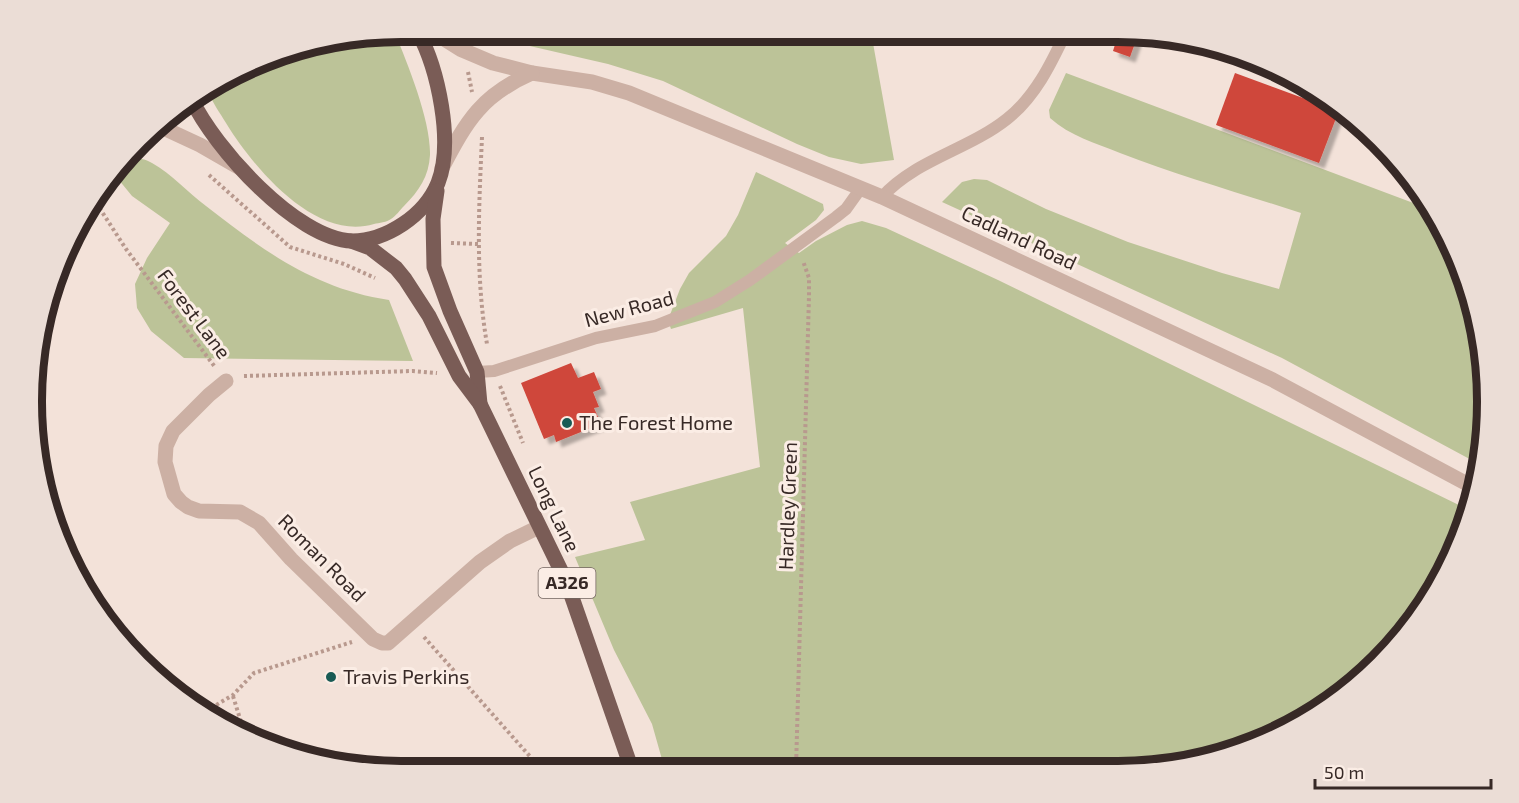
<svg xmlns="http://www.w3.org/2000/svg" width="1519" height="803" font-family="'Exo 2',sans-serif">
	<style>
		.green { fill: #bcc398 }
		.building { fill: #cf463b; filter: url(#shadow) }
		.lines { fill: none; stroke-linecap: round; stroke-linejoin: round }
		.path { stroke: #b8998e; stroke-width: 4; stroke-dasharray: 3 3; stroke-linecap: butt }
		.service { stroke: #ccb0a4; stroke-width: 12 }
		.minor { stroke: #ccb0a4; stroke-width: 15 }
		.primary { stroke: #7a5c56; stroke-width: 15 }
		.poi-dot { fill: #195b55; stroke: #fbede5; stroke-width: 2 }
		.labels { text-anchor: middle; stroke-width: 6; stroke-linejoin: round; paint-order: stroke }
		.shield { fill: #fbede5; stroke: #72645f; stroke-width: 1.5 }
		.shield-label { font-size: 18px; font-weight: bold; fill: #372926 }
		.street-label { font-size: 20px; fill: #372926; stroke: #fbede5 }
		.poi-label { font-size: 20px; fill: #372926; stroke: #fbede5; text-anchor: start }
		.rim { fill: none; stroke: #372926; stroke-width: 8 }
	</style>
	<defs>
		<filter id="shadow"><feDropShadow dx="5.5" dy="5.5" stdDeviation="1.5" flood-color="#0004"/></filter>
	</defs>
	<rect width="100%" height="100%" fill="#f3e2d9"/>
	<g class="green">
		<path d="M483,32H871L894,160L861,164L829,157L797,144L663,81L608,64L482,35Z"/>
		<path d="M395,33C408,65 431,121 430,155C429,176 419,191 404,206C400,210 396,216 391,219C387,222 379,223 374,224C315,242 253,167 226,123C220,113 212,102 208,91L282,51Z"/>
		<path d="M1066,73L1424,207L1468,283L1487,426L1477,463L1282,358L942,202L962,182L974,179L987,180L1046,209L1128,242L1222,273L1279,289L1301,213C1240,193 1179,176 1120,153C1095,143 1070,136 1050,118L1049,110Z"/>
		<path d="M130,157C137,158 146,159 152,163C172,174 188,193 206,206C264,251 315,289 389,300L413,361L184,358L151,331L137,308L135,284L147,258L170,223L132,196L114,174Z"/>
		<path d="M756,172L823,204L824,210L816,220L785,243L799,253L816,241L847,225L862,221L886,228L998,280L1465,508L1449,565L1396,645L1323,709L1259,743L1166,768L808,769L796,763L791,758L789,769L665,770L652,724L614,650L575,557L645,540L630,502L760,467L743,308L671,329L668,320L680,289L689,273L726,236L738,215Z"/>
	</g>
	<g class="building">
		<path d="M1119,32H1139L1130,57L1113,51Z"/>
		<path d="M1235,73L1333,109L1338,113L1319,163L1216,125Z"/>
		<path d="M571,363L578,378L594,372L601,389L593,392L599,407L594,408L601,424L556,442L554,435L544,439L521,383Z"/>
	</g>
	<g class="lines">
		<g class="path">
			<path d="M468,72L472,92"/>
			<path d="M482,137C479,206 475,275 487,344"/>
			<path d="M209,175L290,247L344,264L375,278"/>
			<path d="M93,198L126,249L215,367"/>
			<path d="M451,243L478,244"/>
			<path d="M244,376L413,371L437,373"/>
			<path d="M500,386L523,443"/>
			<path d="M424,637L542,770"/>
			<path d="M233,696L245,735"/>
			<path d="M206,711L233,695L254,673L352,642"/>
			<path d="M796,769L809,296V278L803,261"/>
		</g>
		<g class="service">
			<path d="M1279,69L1282,70"/>
			<path d="M882,197C915,160 968,150 1007,119C1035,97 1051,64 1066,32"/>
			<path d="M477,372L494,371L596,338L655,326L715,302L750,280L836,217L846,209L861,188"/>
		</g>
		<g class="minor">
			<path d="M433,32L460,49L493,63L532,73L592,82L629,93L882,197L1273,380L1471,486"/>
			<path d="M159,126L200,145L240,168"/>
			<path d="M442,168C467,120 482,95 532,73"/>
			<path d="M226,381L209,395L173,431L166,446L165,462L174,494L181,502L188,507L199,511L240,512L259,523L291,559L373,639L382,643H388L480,562L510,541L539,527"/>
		</g>
		<g class="primary">
			<path d="M192,100C214,147 296,239 352,241C371,241 388,234 403,224C418,214 431,200 438,183C454,142 438,69 418,32"/>
			<path d="M437,191L433,219L434,267L450,311L477,372L480,404"/>
			<path d="M351,241L370,248L396,268L405,279L429,316L459,376L480,404L567,583L632,770"/>
		</g>
	</g>
	<g class="poi-dot">
		<circle cx="567" cy="423" r="6"/>
		<circle cx="331" cy="677" r="6"/>
	</g>
	<g class="labels">
		<rect class="shield" x="538.5" y="568" width="57" height="30" rx="4.5"/>
		<g class="shield-label">
			<text x="567" y="589">A326</text>
		</g>
		<g class="street-label">
			<text transform="translate(1019 238) rotate(25)" y="7">Cadland Road</text>
			<text transform="translate(629 309) rotate(-15)" y="7">New Road</text>
			<text transform="translate(194 314) rotate(53)" y="7">Forest Lane</text>
			<text transform="translate(788 506) rotate(-88)" y="7">Hardley Green</text>
			<text transform="translate(554 509) rotate(64)" y="7">Long Lane</text>
			<text transform="translate(322 558) rotate(45)" y="7">Roman Road</text>
		</g>
		<g class="poi-label">
			<text x="579" y="430">The Forest Home</text>
			<text x="343" y="684">Travis Perkins</text>
		</g>
	</g>
	<path d="M0 0H1519V803H0ZM401 42H1118A359 359 0 0 1 1477 401V402A359 359 0 0 1 1118 761H401A359 359 0 0 1 42 402V401A359 359 0 0 1 401 42Z" fill="#ebddd6" fill-rule="evenodd"/>
	<path class="rim" d="M401 42H1118A359 359 0 0 1 1477 401V402A359 359 0 0 1 1118 761H401A359 359 0 0 1 42 402V401A359 359 0 0 1 401 42Z"/>
	<path d="M1315 779v9h176v-9" fill="none" stroke="#372926" stroke-width="3"/>
	<text x="1324" y="779" font-size="18" fill="#372926" stroke="#fbede5" stroke-width="4.5" paint-order="stroke">50 m</text>
</svg>
